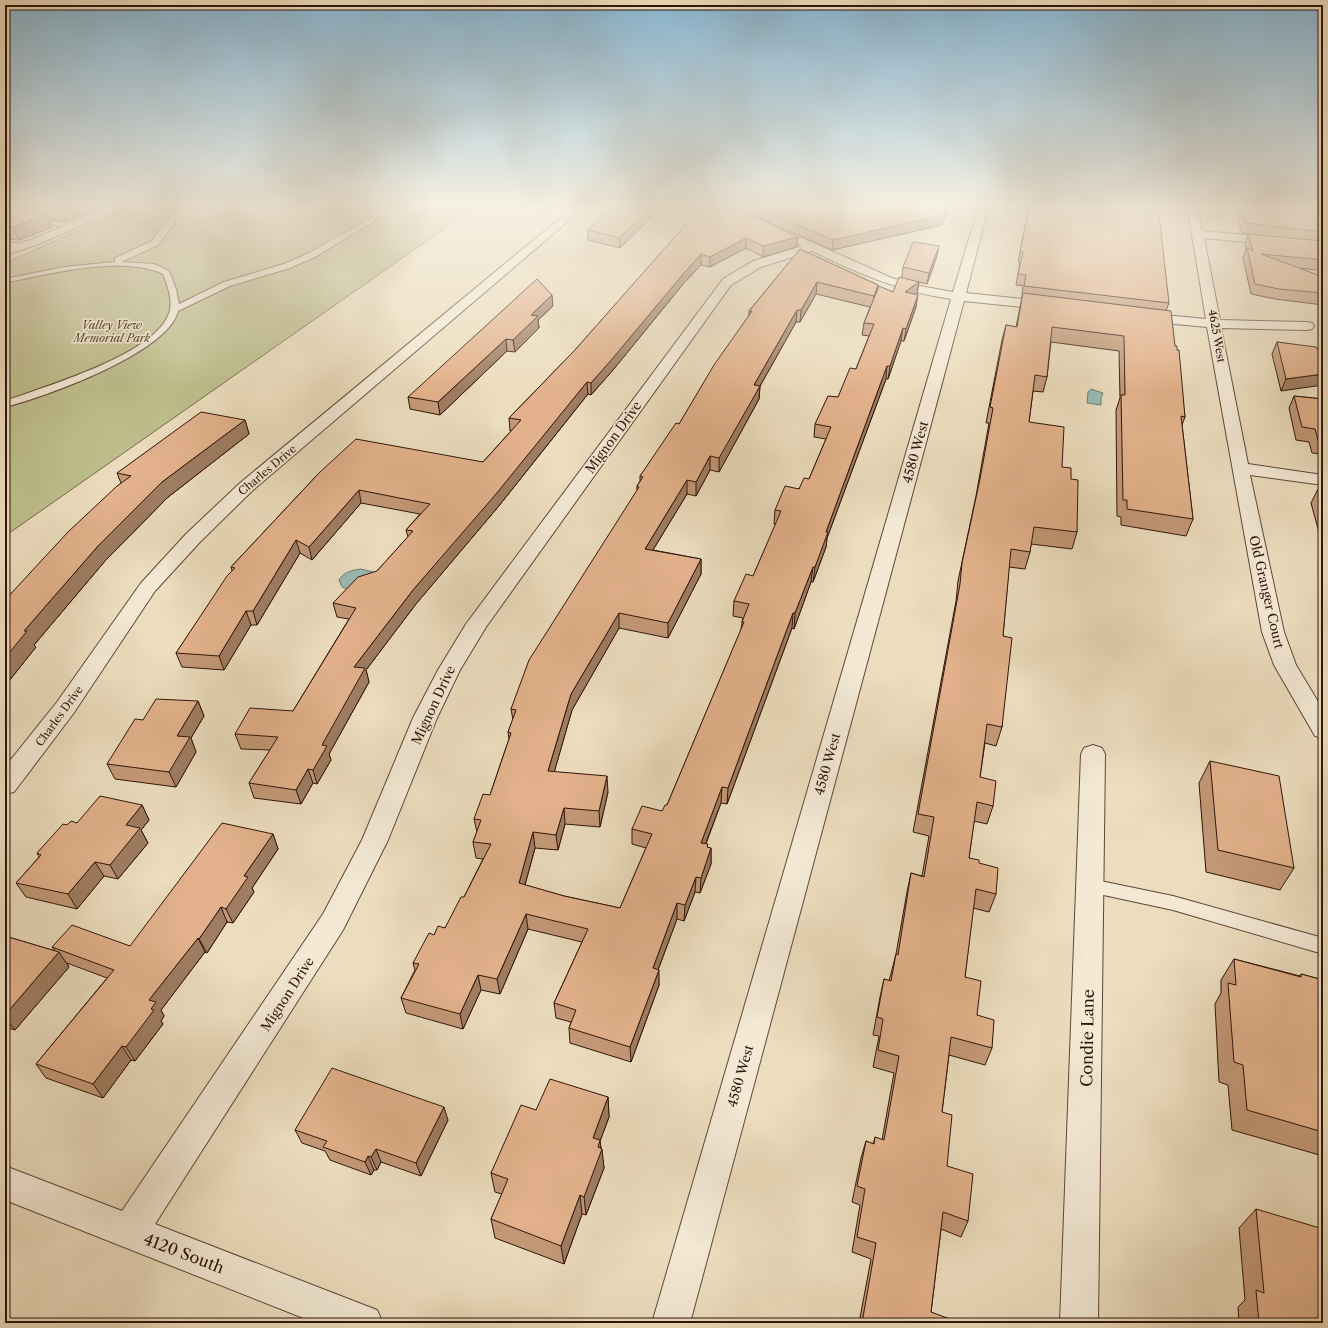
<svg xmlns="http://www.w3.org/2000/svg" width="1328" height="1328" font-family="'Libre Caslon Text',serif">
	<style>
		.green { fill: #bebf8d; stroke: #776a4c }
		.water { fill: #99bbb6; stroke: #6f7971 }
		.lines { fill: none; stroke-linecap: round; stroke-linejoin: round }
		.lane-casing { stroke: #5f4737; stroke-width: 2 }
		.street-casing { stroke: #5f4737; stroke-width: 2 }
		.lane { fill: #f3e9d5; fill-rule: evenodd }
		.street { fill: #f3e9d5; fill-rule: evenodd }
		.wall { fill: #c39978; stroke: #30150a; fill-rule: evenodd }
		.shaded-wall { fill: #9f7d62; stroke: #30150a }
		.building { fill: #e3b28c; stroke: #30150a }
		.labels { text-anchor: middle; stroke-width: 3.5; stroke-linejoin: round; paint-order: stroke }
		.far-park-label { font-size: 11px; font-style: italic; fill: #5b4831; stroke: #f3e9d5 }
		.far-street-label { font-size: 11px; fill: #30150a; stroke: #f3e9d5 }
		.street-label { font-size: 13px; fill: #30150a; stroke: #f3e9d5 }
		.near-street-label { font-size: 16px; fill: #30150a; stroke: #f3e9d5 }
	</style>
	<rect width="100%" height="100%" fill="#ecddbe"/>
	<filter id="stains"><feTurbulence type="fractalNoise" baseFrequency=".005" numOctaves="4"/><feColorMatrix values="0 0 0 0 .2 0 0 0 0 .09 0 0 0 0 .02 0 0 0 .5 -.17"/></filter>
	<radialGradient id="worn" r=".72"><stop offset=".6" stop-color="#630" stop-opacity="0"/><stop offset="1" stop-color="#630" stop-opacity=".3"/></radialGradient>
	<path class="green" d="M137,205H478L5,536V263Z"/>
	<g class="water">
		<path d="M1091,389L1103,393L1101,398V405L1087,403L1088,392Z"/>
		<path d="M361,569L373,572L352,591L342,587L339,580C344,572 352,570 361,569Z"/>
	</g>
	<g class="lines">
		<defs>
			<g id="lane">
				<path d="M187,205H194L175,222L158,245L121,262L154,264L169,271L176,289L179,304L224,282L284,264L309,253L394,205H401L315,257L290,268L230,286L178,311C168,353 45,397 5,407V401C46,386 150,356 168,316C174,303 168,286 163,274C124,255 47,274 5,283V279L64,267L115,262V258L152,241L169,218Z"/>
				<path d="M5,214L72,224L76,226L72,228L5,218Z"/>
				<path d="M5,241L23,245L24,247L20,249L5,245Z"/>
				<path d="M1091,879L1173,896L1323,938V954L1173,910L1085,891L1082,886L1085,881Z"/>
			</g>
			<g id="street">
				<path d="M112,205H125L124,207L39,244L5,255V247L31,240Z"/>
				<path d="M576,205H587L252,491L200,542L155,591L73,714L14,792L5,794V767L57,702L141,583L186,534L240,483Z"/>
				<path d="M979,205H989L966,293L1051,302L1056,303L1058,306L1056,309L1051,310L964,301L690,1323H652L951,299C901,292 857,273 812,251L761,267L731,285L486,627L460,670L437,718L388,840L343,930L155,1224L377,1310L383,1323H316L5,1200V1166L122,1211L323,914L362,840L413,718L438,670L466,624L723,279L753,261L802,246L794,241L800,237L892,278L920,286L953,292Z"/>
				<path d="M1187,205H1197L1202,231L1323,242V250L1204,238L1220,320L1307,322L1312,323L1314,326L1312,329L1307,330L1221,328L1248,464L1323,475V485L1250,475L1284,632L1296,665L1323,710V738L1315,736L1274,665L1262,632L1207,327L1143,321L1138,320L1136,317L1138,314L1143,313L1206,319Z"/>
				<path d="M1093,745L1102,748L1105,754L1098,1323H1060L1081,754L1084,748Z"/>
			</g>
		</defs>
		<use href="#lane" class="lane-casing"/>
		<use href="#street" class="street-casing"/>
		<use href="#lane" class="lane"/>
		<use href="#street" class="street"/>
	</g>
	<g class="wall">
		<path d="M5,205H98L99,208L65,221L50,219L52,227L19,240L7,239L5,240Z"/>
		<path d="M664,205L620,248L588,240V230Z"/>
		<path d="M693,205H949L942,225L832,250L732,206L798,237L797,247L763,257L746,248L710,267L701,265L684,283L613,370L591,395L588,394L498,507L416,604L366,670L369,682L329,754L331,760L317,784L313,783L301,804L254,798L249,783L270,750L241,749L235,734L293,711L349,619L337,617L333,603L377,571L408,537L406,530L420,514L361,503L312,560L300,553L257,625H251L224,670L182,667L176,653L232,571L231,567L320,472L483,462L511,431H510L509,418L575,350L699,210Z"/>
		<path d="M1029,205L1169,303L1166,311L1175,346L1185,417L1182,425L1193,519L1186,536L1121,525V517L1117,516L1116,410L1120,398L1119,351L1051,342L1047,377L1043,392L1033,391L1029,422L1071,479L1077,532L1072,549L1031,544L1030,552L1025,569L1009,567L1003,636L1002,727L996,746L985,743L980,777L993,806L987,824L974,821L969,858L979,863L996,894L989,912L973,908L965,977L977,1015L992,1048L985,1065L949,1055L942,1112L947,1166L968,1221L961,1237L941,1229L931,1312L949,1323H859L871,1259L852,1252L860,1205L852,1202L861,1158L866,1141L873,1144L875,1137L882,1140L894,1073L873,1067L879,1036L873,1035L880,997L884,979L889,981L896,954L907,892L911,873L922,876L929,836L913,832L956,601L958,581L976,496L989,423H986L1002,340L1006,325L1016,327L1022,297V296L1023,286L1016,285L1020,262H1018Z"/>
		<path d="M1237,205H1323V271L1299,268L1323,277V305L1275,299L1251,294L1243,258L1246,249L1245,244L1248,234L1242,233L1237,216L1239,212Z"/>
		<path d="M800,249L878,285L877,291L893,292L902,277L903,267L937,256L927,284L918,282H919L917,294H916V307L904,341H901L888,379H886L827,538L826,547L813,582H811L794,629L792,628L727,804L721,803L706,844L708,848H711V864L700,893L695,892L684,921L677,919L658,970L659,985L631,1062L570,1043L569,1028L571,1022L556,1018L554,1003L582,942L528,929L500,994L481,990L463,1029L406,1013L401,998L415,970L413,963L434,935L445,928L464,897L483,859L476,858L473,842L477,832L474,819L490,795L509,739L508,732L513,720L511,709L637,491V486L640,481V476L679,424L749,316V311ZM816,294L870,307L864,323L862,335L869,336L856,369L838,397L815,424L814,437L826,439L809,479L775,510L774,524H776L753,576L734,601L733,616L743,618L742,622L741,630L667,805L662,811L632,829V844L646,848L620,908L564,896L525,885L535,848L558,850L565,824L600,827L608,792L554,772L572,710L619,628L668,638L701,574V559L653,550L687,494L696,496L710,470L719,472L759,399L760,386L796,322H800Z"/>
		<path d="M553,306L538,320L539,328L515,352L507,351L440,415L410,409L408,397Z"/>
		<path d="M1277,342L1317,349L1281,391L1272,354Z"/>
		<path d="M1294,396L1323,399V454L1312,453L1309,442L1296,440L1289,408Z"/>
		<path d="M245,420L249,434L167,498L105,561L34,645L36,647L5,686V600L121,483L117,473Z"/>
		<path d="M1318,489L1323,490V540L1322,537L1320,536L1311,503Z"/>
		<path d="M198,701L204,716L191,738L196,752L176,787L115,779L107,764L143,720Z"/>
		<path d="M1210,761L1294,868L1280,890L1206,872L1199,783Z"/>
		<path d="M142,805L149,820L141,830L148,843L118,879L104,876L77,909L26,897L16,883L39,857L37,853L67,825L77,823Z"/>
		<path d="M273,834L278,849L252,888L254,892L233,923L227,922L207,953L205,952L161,1010L164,1016L161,1021L163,1024L135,1061L131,1060L103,1098L46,1078L36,1064L107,978L67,963L69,967L15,1030L5,1027V936L55,951L52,947L130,946Z"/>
		<path d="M1234,959L1300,976L1301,974L1323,980V1156L1232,1130L1228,1085L1219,1082L1215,1004L1221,993V980Z"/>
		<path d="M608,1097L609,1117L600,1141L604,1168L586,1215L582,1214L564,1264L495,1238L491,1219L502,1194L495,1192L491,1173L536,1110Z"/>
		<path d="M448,1120L421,1176L381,1162L377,1170H374L371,1175L330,1160L325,1151L302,1143L295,1130Z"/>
		<path d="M1256,1209L1323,1323H1239L1238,1307L1245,1300L1239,1228Z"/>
	</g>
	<g class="shaded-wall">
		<path d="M71,205H98L99,208L65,221L60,209Z"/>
		<path d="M654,205H664L620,248L619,238Z"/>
		<path d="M947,205H949L942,225L832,250L833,240Z"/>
		<path d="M48,214L52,227L19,240L13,227Z"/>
		<path d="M5,234L7,239L5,240Z"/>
		<path d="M798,237L797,247L763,257V246Z"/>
		<path d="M746,238V248L710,267V257Z"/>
		<path d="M939,246L937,256L927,284L929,273Z"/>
		<path d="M701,254V265L684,283L613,370L591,395V383L684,273Z"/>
		<path d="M817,282L816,294L800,322L801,310Z"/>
		<path d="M919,282L917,294L903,304L905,292Z"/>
		<path d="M878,285L876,297L872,308L874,296Z"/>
		<path d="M552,295L553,306L538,320L539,328L515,352L513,340L531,315Z"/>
		<path d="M918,295L916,307L904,341L906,329Z"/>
		<path d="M797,310L796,322L760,386L759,399L719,472V458L754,385Z"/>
		<path d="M903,328L901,341L888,379L890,366Z"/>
		<path d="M506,339L507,351L440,415L438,402Z"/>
		<path d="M887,366L886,379L827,538L826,547L813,582L815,567L826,532Z"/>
		<path d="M1323,374V385L1281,391L1286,379Z"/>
		<path d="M587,382L588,394L498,507L416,604L366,670L369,682L329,754L331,760L317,784L313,770L322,745L354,667L413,590Z"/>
		<path d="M245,420L249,434L167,498L105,561L34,645L36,647L5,686V658L24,631L98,546L162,482Z"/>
		<path d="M710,456V470L696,496V482Z"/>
		<path d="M687,480V494L645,563V549Z"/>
		<path d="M359,490L361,503L312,560L309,547Z"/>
		<path d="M296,540L300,553L257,625L253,611Z"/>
		<path d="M701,559V574L668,638V623Z"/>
		<path d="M813,567L811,582L794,629L795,613Z"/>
		<path d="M246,611L251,625L224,670L219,656Z"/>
		<path d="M619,613V628L572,710L550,787L548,771L571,694Z"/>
		<path d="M793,613L792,628L727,804L728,788Z"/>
		<path d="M198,701L204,716L191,738L196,752L176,787L169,772L177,736Z"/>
		<path d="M308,769L313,783L301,804L296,790Z"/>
		<path d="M607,776L608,792L600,827L599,811Z"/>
		<path d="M722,787L721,803L700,858L701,843Z"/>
		<path d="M142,805L149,820L141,830L148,843L118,879L110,865L126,825Z"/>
		<path d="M564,808L565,824L558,850L556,835Z"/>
		<path d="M533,832L535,848L521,899L519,883Z"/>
		<path d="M273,834L278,849L252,888L254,892L233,923L226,909L244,876Z"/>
		<path d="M711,848V864L700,893L701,878Z"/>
		<path d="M95,862L104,876L77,909L68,894Z"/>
		<path d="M696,877L695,892L684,921L685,905Z"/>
		<path d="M677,903V919L653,983V968Z"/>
		<path d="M221,907L227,922L207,953L199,939Z"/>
		<path d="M526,914L528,929L500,994L497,979Z"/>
		<path d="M198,938L205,952L161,1010L164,1016L161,1021L163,1024L135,1061L126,1047L149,1000Z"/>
		<path d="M59,952L69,967L15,1030L5,1018V1015Z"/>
		<path d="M659,970V985L631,1062L630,1047Z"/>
		<path d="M478,975L481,990L463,1029L460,1014Z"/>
		<path d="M122,1046L131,1060L103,1098L93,1084Z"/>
		<path d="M608,1097L609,1117L600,1141L601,1150L602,1149L604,1168L586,1215L584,1197L593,1138Z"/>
		<path d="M444,1107L448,1120L421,1176L416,1163Z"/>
		<path d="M376,1149L381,1162L377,1170L371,1157Z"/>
		<path d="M368,1156L374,1170L371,1175L365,1162Z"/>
		<path d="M580,1195L582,1214L564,1264L561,1246Z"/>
	</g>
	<g class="building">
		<path d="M32,205H71L60,209Z"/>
		<path d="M615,205H654L619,238L588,230Z"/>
		<path d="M703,205H730L798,237L763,246L746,238L710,257L701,254L684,273L613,358L591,383L587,382L496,494L413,590L354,667L365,668L322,745L327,746L313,770L308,769L296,790L249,783L278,737L235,734L250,708L293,711L356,608L333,603L358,577L377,571L413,531L406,530L430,504L359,490L309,547L296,540L253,611H246L219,656L176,653L227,576L235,568L231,567L320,472L356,439L483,462L521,420L509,418L575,350Z"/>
		<path d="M752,205H947L943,215L833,240Z"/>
		<path d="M1030,205H1158L1169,303L1024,286L1026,275L1018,274L1023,252H1020Z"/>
		<path d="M1243,205H1323V232L1245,223L1241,206L1243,207Z"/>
		<path d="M5,207L48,214L13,227L5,226Z"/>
		<path d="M1248,234L1323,241V260L1261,254L1323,277V293L1279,289L1255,284L1247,248L1253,251Z"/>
		<path d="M913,242L939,246L929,273L903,267Z"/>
		<path d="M800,249L878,285L874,296L817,282L801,310H797L754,385L760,386L719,458L710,456L696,482L687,480L645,549L701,559L668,623L619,613L571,694L548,771L607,776L599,811L564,808L556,835L533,832L519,883L564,896L620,908L652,834L632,829L642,806L662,811L665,805H667L744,622H742L749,604L734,601L746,574L753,576L781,511L775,510L785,486L799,489L804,478L809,479L831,427L815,424L828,396L838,397L850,368L856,369L874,324L864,323L879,286L893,292L899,277L919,282L905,292L918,295L906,329L903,328L890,366H887L826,532H828L815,567H813L795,613H793L728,788L722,787L701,843L708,844L707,847L711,848L701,878L696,877L685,905L677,903L653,968L659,970L630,1047L569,1028L576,1010L554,1003L588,929L526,914L497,979L478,975L460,1014L401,998L419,964L413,963L429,933L434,935L438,926L445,928L461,897H464L491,844L473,842L481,820L474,819L483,794L490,795L511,733L508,732L516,710L511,709L529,660L639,487L637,486L643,477L640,476L676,423L679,424L714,365L752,311H749Z"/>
		<path d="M537,279L552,295L531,315L538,316L513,340L506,339L438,402L408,397Z"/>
		<path d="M1023,293L1171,311L1175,346H1177V350H1179L1185,417L1181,416L1193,519L1127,509V500H1123L1121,395H1125L1124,336L1052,327L1047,377L1035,375L1029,422L1064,427L1062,467L1071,468V479L1078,480L1077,532L1034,527L1030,552L1011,549L1003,636L1012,638L1002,727L987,724L980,777L996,781L993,806L977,802L969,858L979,860V863L998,868L996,894L976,889L965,977L981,981L977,1015L994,1020L992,1048L951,1037L942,1112L952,1115L947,1166L973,1174L968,1221L943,1212L931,1312L950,1319L949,1323H862L876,1243L857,1237L865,1189L857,1186L866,1141L874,1144L875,1137L884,1140L899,1056L878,1050L883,1019L877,1017L884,979L891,981L896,954L898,955L911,873L924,877L934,817L918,814L960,584L962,563L980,479L993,408L990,407L1006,325L1017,327Z"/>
		<path d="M1277,342L1316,347L1317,349L1323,348V374L1286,379Z"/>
		<path d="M1294,396L1323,399V440H1318L1315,429L1302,427Z"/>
		<path d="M201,412L245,420L162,482L98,546L24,631H27L5,658V600L68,532L117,486L131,476L117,473Z"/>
		<path d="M1318,489L1323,490V509Z"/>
		<path d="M156,699L198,701L177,736L190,737L169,772L107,764L135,719L143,720Z"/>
		<path d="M1210,761L1279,776L1294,868L1218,850Z"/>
		<path d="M100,796L142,805L126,825L140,828L110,865L95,862L68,894L16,883L41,855L37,853L63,824L67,825L71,821L77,823Z"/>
		<path d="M222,823L273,834L244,876L248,877L226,909L221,907L199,939L198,938L149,1000L156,1002L151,1009L154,1010L126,1047L122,1046L93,1084L36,1064L114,970L52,947L72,925L130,946Z"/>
		<path d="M5,936L59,952L5,1015Z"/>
		<path d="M1234,959L1301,977V974L1323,980V1132L1247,1110L1243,1065L1234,1062L1228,983L1236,985Z"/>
		<path d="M332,1068L444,1107L416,1163L376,1149L371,1157L368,1156L365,1162L323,1147L327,1141L295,1130Z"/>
		<path d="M550,1079L608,1097L593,1138L600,1140L598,1147L602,1149L584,1197L580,1195L561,1246L491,1219L508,1179L491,1173L521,1105L536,1110Z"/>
		<path d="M1256,1209L1323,1229V1323H1259L1256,1290L1264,1293Z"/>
	</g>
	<linearGradient id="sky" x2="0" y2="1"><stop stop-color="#88b7d4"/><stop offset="0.53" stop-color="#f6f0e2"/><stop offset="1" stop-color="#f6f0e2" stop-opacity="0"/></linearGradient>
	<rect width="1328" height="390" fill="url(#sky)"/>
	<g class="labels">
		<g class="far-park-label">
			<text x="112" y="329">Valley View<tspan x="112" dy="13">Memorial Park</tspan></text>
		</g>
		<g class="far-street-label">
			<text transform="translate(1217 336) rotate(80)" y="4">4625 West</text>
			<text transform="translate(267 470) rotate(-40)" y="4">Charles Drive</text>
			<text transform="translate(59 716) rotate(-54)" y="4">Charles Drive</text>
		</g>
		<g class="street-label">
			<text transform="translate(613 437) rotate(-54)" y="5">Mignon Drive</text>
			<text transform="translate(915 452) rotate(-74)" y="5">4580 West</text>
			<text transform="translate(1267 592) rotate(77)" y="5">Old Granger Court</text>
			<text transform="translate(433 705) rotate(-65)" y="5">Mignon Drive</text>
			<text transform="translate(827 764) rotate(-74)" y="5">4580 West</text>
			<text transform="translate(287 994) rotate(-57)" y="5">Mignon Drive</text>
			<text transform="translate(740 1076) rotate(-74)" y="5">4580 West</text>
		</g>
		<g class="near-street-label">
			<text transform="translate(1087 1038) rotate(-89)" y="6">Condie Lane</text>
			<text transform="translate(184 1253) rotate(21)" y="6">4120 South</text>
		</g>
	</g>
	<rect width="1328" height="1328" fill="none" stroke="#ecddbe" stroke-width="20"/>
	<rect x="6" y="6" width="1316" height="1316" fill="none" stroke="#30150a" stroke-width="2"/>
	<rect x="10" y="10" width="1308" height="1308" fill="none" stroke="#30150a"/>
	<rect width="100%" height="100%" filter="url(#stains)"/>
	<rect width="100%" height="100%" fill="url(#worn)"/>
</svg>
